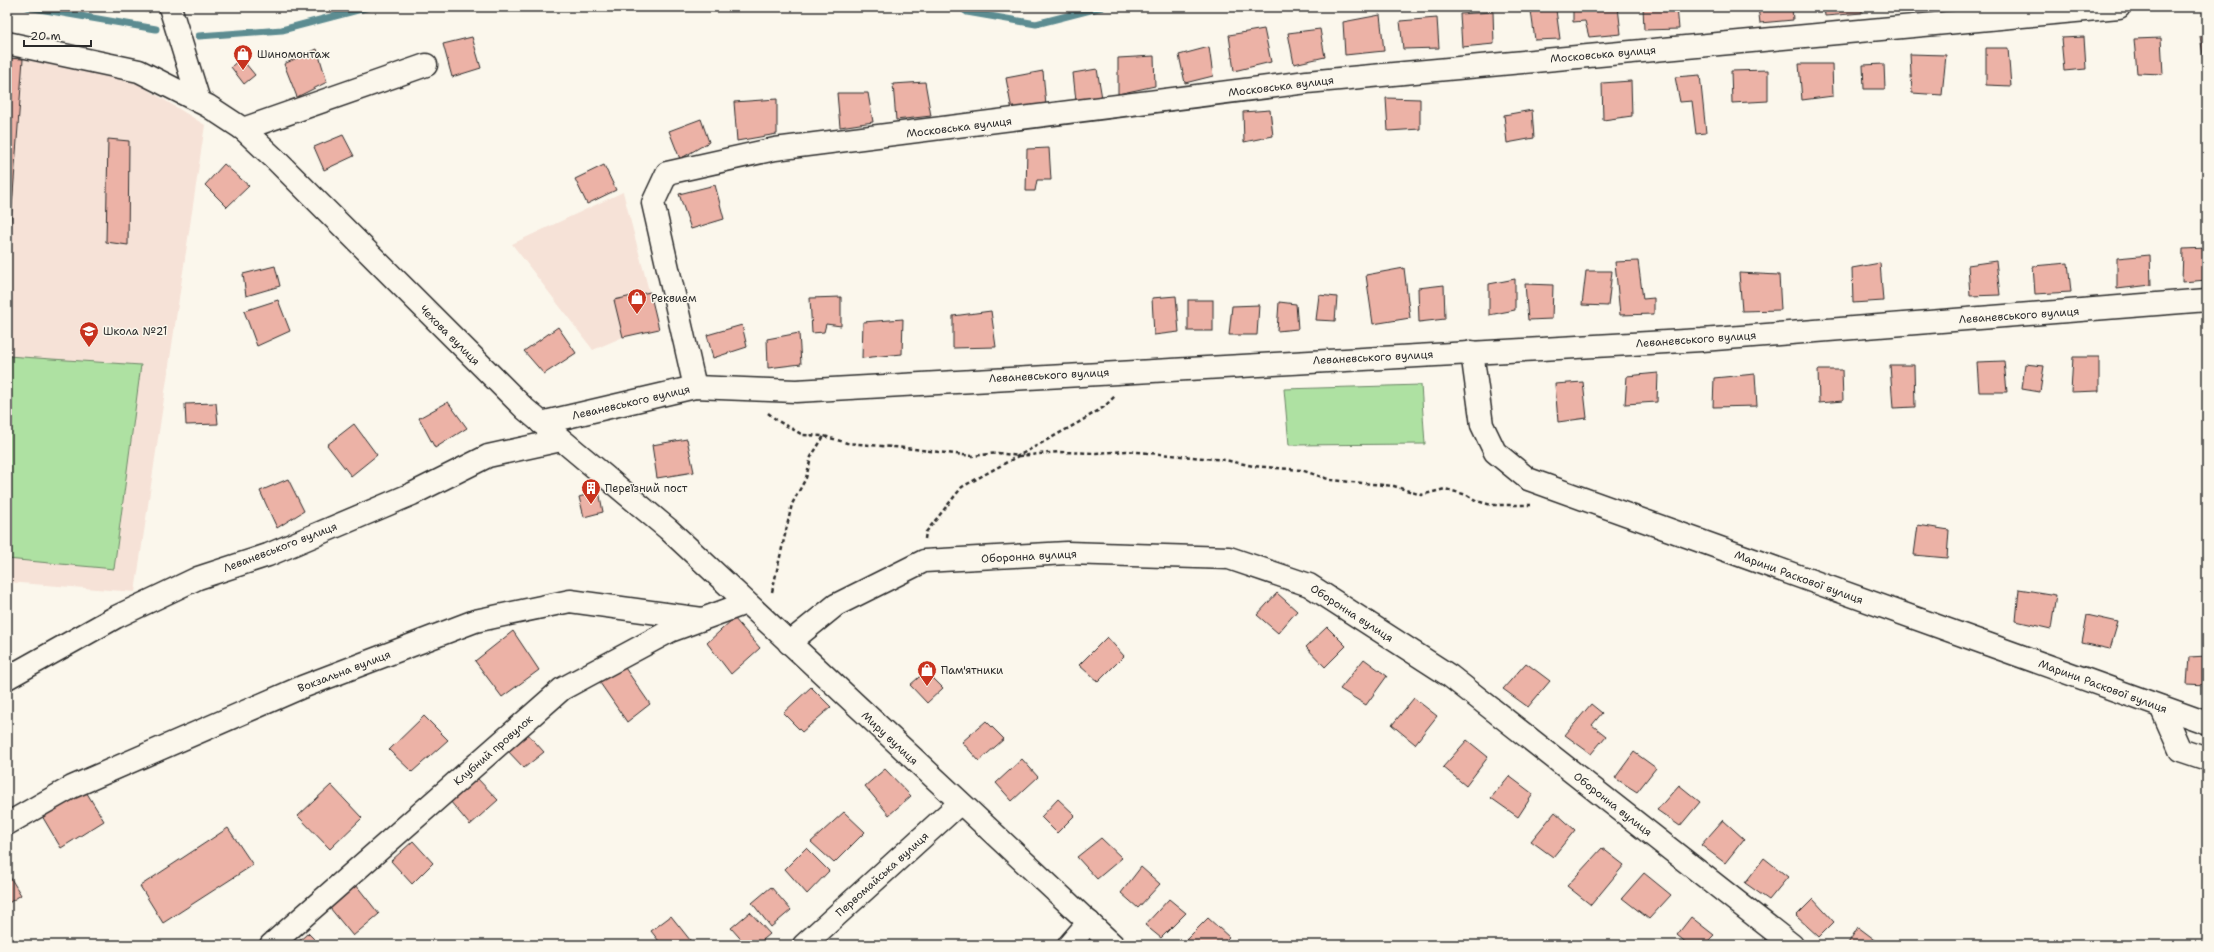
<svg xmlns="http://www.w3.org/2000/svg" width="2214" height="952" font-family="'Shantell Sans',sans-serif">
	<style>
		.built { fill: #f6e2d7 }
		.green { fill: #aee1a2; stroke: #6c8666 }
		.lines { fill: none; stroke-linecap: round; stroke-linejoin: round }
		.stream { stroke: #5c8c91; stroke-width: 7 }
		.building { fill: #ecb2a6; stroke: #2b2b2b }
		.minor-casing { stroke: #2b2b2b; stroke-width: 25 }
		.path { stroke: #2b2b2b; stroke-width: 2.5; stroke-dasharray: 4 3; stroke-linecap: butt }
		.minor { stroke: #fbf7ec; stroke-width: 22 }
		.labels { text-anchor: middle; stroke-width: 3; stroke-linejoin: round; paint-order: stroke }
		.poi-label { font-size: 11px; fill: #2b2b2b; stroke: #fbf7ec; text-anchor: start }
		.street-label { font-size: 11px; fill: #2b2b2b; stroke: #fbf7ec }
	</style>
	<rect width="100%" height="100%" fill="#fbf7ec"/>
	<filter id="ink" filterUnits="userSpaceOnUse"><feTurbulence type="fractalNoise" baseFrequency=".025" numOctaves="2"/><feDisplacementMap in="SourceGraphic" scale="8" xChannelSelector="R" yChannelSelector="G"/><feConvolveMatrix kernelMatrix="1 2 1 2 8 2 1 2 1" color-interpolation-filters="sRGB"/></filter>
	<g filter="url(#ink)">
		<g class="built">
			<path d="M7,58L23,59L137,83L205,125L135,592L7,582Z"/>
			<path d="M623,192L659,329L623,337L593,350L512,244Z"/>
		</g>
		<g class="green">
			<path d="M7,356L141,365L114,569L7,559Z"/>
			<path d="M1421,385L1425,444L1289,445L1284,389Z"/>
		</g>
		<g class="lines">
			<g class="stream">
				<path d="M28,7L156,29"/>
				<path d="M960,7L967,12L1036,24L1102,7"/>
				<path d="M199,36L282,30L369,7"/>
			</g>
		</g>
		<g class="building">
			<path d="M1594,7H1618L1621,34L1589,37L1585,21L1573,22V9Z"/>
			<path d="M1643,7H1677L1679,29L1644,30Z"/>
			<path d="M1758,7H1792L1793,20L1760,23Z"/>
			<path d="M1824,7H1862V13L1825,16Z"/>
			<path d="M1883,7H1916L1883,9Z"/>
			<path d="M1556,10L1560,39L1535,40L1531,11Z"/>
			<path d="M1493,12L1494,44L1462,47L1460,14Z"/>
			<path d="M1380,15L1384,51L1345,55L1343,22Z"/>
			<path d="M1437,18L1439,48L1403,49L1400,21Z"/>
			<path d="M1264,29L1271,62L1234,71L1229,35Z"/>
			<path d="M1320,29L1325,57L1294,64L1288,33Z"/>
			<path d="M2200,36H2207V74H2206Z"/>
			<path d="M472,37L481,68L452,77L443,44Z"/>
			<path d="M2084,37L2086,69L2064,71L2061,38Z"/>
			<path d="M2161,38L2163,74L2137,73L2134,39Z"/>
			<path d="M1209,47L1213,76L1185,83L1179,55Z"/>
			<path d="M1986,48H2008L2011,86L1986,85Z"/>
			<path d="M317,49L327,82L297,97L284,64Z"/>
			<path d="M1910,54L1946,55L1942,95L1912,93Z"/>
			<path d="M1154,56L1155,86L1118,94V58Z"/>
			<path d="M7,58L23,59L7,275Z"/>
			<path d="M241,58L255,75L244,84L231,67Z"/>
			<path d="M1799,64H1832L1833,96L1802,100Z"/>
			<path d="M1884,64L1885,89H1864L1863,65Z"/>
			<path d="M1097,69L1102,98L1076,101L1073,73Z"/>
			<path d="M1768,70V101L1732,103L1731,71Z"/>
			<path d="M1043,71L1046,106L1012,111L1006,78Z"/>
			<path d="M1700,75L1706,133L1696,134L1692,101L1680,102L1675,77Z"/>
			<path d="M1631,81L1632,116L1603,120L1602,83Z"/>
			<path d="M925,82L931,116L896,120L893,84Z"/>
			<path d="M837,93H868L873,122L840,127Z"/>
			<path d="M1386,98L1420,99V129L1388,131Z"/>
			<path d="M777,99V134L737,141L734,102Z"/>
			<path d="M1270,110L1273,136L1244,142L1243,112Z"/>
			<path d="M1532,110L1534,138L1507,143L1504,115Z"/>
			<path d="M701,119L709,142L680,159L669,131Z"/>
			<path d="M343,135L354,156L324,170L314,147Z"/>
			<path d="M108,139L129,141L128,245L106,242Z"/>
			<path d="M1049,148L1051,180H1037L1035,191H1026L1027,149Z"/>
			<path d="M224,164L249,186L227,207L205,185Z"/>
			<path d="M604,165L616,190L587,204L575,179Z"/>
			<path d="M715,185L724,219L691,229L679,194Z"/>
			<path d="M2207,248V280L2182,282L2183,249Z"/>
			<path d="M2150,255L2151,285L2117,289V258Z"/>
			<path d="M1638,261L1643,299L1654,298V314L1620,315L1615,262Z"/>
			<path d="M1996,261L2000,295L1970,296L1968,265Z"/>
			<path d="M1880,263L1883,301L1853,303L1852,268Z"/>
			<path d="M2068,263L2071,292L2035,294L2033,266Z"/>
			<path d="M275,266L280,286L246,296L243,274Z"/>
			<path d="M1404,268L1410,318L1373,324L1366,275Z"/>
			<path d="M1586,271H1612L1608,306L1582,305Z"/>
			<path d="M1739,273L1779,275L1781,310L1742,311Z"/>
			<path d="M1515,279V310L1489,315V284Z"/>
			<path d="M1525,284L1553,285L1552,319L1528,320Z"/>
			<path d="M1444,285L1445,319L1419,322L1418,288Z"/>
			<path d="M650,292L659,329L623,337L614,300Z"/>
			<path d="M1319,295L1337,297L1335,321L1316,320Z"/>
			<path d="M1176,296L1179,332L1154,335L1152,298Z"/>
			<path d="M841,297V326L826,324L824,332L812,333L810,298Z"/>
			<path d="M278,300L290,331L257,346L244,311Z"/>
			<rect x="1188" y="300" width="25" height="31"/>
			<path d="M1279,302L1296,304L1298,329L1277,331Z"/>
			<path d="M1259,305L1257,335H1229L1232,306Z"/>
			<path d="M991,311L996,347L953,348V316Z"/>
			<path d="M903,319L902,354L862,358L863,322Z"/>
			<path d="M742,325L747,347L713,358L707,335Z"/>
			<path d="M558,327L576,353L544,374L524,351Z"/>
			<path d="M799,333L801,364L768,368L767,339Z"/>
			<path d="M2073,357H2099V391L2071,392Z"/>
			<path d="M2004,361L2007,392H1979L1977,362Z"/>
			<path d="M2025,364L2044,366L2040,392L2022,389Z"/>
			<path d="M1890,365H1914L1915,407L1893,408Z"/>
			<path d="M1818,370H1842L1843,401L1819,403Z"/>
			<path d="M1658,373L1657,402L1625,404L1627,376Z"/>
			<path d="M1755,374L1757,406L1713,407L1714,378Z"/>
			<path d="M1583,382L1587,418L1558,422L1555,384Z"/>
			<path d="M448,402L467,428L435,448L419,418Z"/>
			<path d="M216,403L218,424L186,425L185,404Z"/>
			<path d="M354,424L377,455L351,476L327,445Z"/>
			<path d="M687,439L694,472L657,478L652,445Z"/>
			<path d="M288,479L304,511L277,528L260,491Z"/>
			<path d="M599,491L603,512L584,517L579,497Z"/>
			<path d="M1918,525L1949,530L1947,558L1914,555Z"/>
			<path d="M2019,589L2056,595L2051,629L2016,621Z"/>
			<path d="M1277,593L1297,611L1278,633L1257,615Z"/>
			<path d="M2087,615L2118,622L2110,649L2082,643Z"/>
			<path d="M734,618L760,648L731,674L707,643Z"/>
			<path d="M1327,627L1346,646L1325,667L1306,647Z"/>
			<path d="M513,631L539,670L502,697L475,661Z"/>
			<path d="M1107,637L1124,656L1098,682L1079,665Z"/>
			<path d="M2207,656V685L2187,684L2189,657Z"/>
			<path d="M1364,659L1387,676L1366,705L1340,689Z"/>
			<path d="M1526,663L1550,681L1528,707L1503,689Z"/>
			<path d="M623,665L650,704L627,722L598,680Z"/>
			<path d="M926,671L943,688L927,703L910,685Z"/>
			<path d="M811,687L831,707L802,732L783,713Z"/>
			<path d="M1414,698L1437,716L1415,744L1392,725Z"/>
			<path d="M1591,704L1602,713L1592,725L1606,736L1591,754L1565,735Z"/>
			<path d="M424,716L448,740L412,772L389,750Z"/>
			<path d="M986,721L1004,739L979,761L962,742Z"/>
			<path d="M526,732L544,752L524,768L506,749Z"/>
			<path d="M1467,740L1488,757L1466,786L1443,767Z"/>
			<path d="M1634,752L1656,768L1637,792L1615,778Z"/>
			<path d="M1022,759L1038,777L1012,801L996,783Z"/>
			<path d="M885,769L911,796L889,815L865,786Z"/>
			<path d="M1509,776L1533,794L1518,817L1491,798Z"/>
			<path d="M476,777L498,800L470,825L450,801Z"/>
			<path d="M331,785L362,818L330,849L298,816Z"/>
			<path d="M1679,785L1700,802L1680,826L1657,810Z"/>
			<path d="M85,790L104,821L61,848L42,816Z"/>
			<path d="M1058,799L1075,815L1057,833L1041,817Z"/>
			<path d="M844,812L865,832L834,863L811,842Z"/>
			<path d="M1555,812L1575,830L1553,857L1531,841Z"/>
			<path d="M1723,820L1744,839L1725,863L1701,845Z"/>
			<path d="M228,828L253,865L163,923L140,886Z"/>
			<path d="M1101,838L1122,858L1097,879L1077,857Z"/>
			<path d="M413,841L433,863L412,884L391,861Z"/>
			<path d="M806,848L829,871L807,894L785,869Z"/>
			<path d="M1602,848L1624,865L1591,905L1567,886Z"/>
			<path d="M1764,858L1788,877L1769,900L1745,883Z"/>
			<path d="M1141,867L1160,884L1138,908L1121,893Z"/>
			<path d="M7,872L21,895L7,904Z"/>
			<path d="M1644,873L1671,895L1649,919L1622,898Z"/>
			<path d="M356,885L379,914L353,936L330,908Z"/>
			<path d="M771,887L791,910L771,927L752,903Z"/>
			<path d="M1169,899L1186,913L1161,938L1145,925Z"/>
			<path d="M1813,899L1834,922L1819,937L1796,916Z"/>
			<path d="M750,912L770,934L757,945H746L731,928Z"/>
			<path d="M671,916L694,945H662L651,931Z"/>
			<path d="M1691,917L1714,935L1704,945H1689L1677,935Z"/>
			<path d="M1208,918L1229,937L1221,945H1181Z"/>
			<path d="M1858,927L1882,945H1847Z"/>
			<path d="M308,933L320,945H295Z"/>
		</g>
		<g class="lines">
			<defs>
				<g id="minor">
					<path d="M170,7L199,101"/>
					<path d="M7,43L139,71L208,106L243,129L277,161L525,409L668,529L1113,945"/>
					<path d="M243,129L426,65"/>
					<path d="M1472,352L1482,425L1495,452L1528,479L2207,723"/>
					<path d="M695,387L653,203L667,173L775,149L1307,82L2119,7"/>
					<path d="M541,423L695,387L796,391L1702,340L2207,300"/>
					<path d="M789,643L836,605L924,561L1067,553L1229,558L1309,585L1450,676L1792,945"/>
					<path d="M7,678L116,617L198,578L268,555L412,494L488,456L561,440"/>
					<path d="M2161,707L2180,750L2207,759"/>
					<path d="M7,824L72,787L302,687L475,621L570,601L702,619"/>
					<path d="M271,945L562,689L670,631L746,603"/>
					<path d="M804,945L960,803"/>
					<path d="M1069,945L1089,922"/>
				</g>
			</defs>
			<use href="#minor" class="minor-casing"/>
			<g class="path">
				<path d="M129,7L150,12"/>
				<path d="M768,413L778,421L803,435L824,436L847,443L905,448L972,456L998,453L1019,456L1059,452L1096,453L1127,451L1225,460L1253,466L1301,470L1331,480L1394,486L1421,495L1445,489L1467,495L1477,501L1491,505H1531"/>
				<path d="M925,539L926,532L962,487L1076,424L1104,407L1115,396"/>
				<path d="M772,592L792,504L806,478L811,457L824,436"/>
			</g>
			<use href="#minor" class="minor"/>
		</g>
	</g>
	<defs>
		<symbol id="shop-pin" viewBox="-11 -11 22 30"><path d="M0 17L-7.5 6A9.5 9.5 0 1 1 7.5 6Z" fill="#c8321e" stroke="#fbf7ec"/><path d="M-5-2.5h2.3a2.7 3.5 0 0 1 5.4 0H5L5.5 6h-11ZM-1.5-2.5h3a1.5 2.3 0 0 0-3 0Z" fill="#fff"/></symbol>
		<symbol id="school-pin" viewBox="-11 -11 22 30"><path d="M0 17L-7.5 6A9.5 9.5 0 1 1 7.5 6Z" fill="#c8321e" stroke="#fbf7ec"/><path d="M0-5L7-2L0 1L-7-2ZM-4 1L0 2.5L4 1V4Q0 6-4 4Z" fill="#fff"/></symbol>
		<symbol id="building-pin" viewBox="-11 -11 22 30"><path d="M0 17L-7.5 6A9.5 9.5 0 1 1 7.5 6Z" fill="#c8321e" stroke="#fbf7ec"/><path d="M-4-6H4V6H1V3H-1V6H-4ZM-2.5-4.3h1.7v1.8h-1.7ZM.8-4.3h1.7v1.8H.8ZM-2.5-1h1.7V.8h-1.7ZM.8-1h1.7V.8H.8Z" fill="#fff"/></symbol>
	</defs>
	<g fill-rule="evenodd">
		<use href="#shop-pin" x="232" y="43" width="22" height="30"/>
		<use href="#shop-pin" x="626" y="287" width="22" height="30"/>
		<use href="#school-pin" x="78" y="320" width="22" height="30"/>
		<use href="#building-pin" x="580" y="477" width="22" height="30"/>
		<use href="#shop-pin" x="916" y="659" width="22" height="30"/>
	</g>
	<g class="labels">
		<g class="poi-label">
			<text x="257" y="58">Шиномонтаж</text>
			<text x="651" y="302">Реквием</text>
			<text x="103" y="335">Школа №21</text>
			<text x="605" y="492">Переїзний пост</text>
			<text x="941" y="674">Пам'ятники</text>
		</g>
		<g class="street-label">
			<text transform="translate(1603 54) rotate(-5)" y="4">Московська вулиця</text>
			<text transform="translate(1281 86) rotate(-7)" y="4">Московська вулиця</text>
			<text transform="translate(959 127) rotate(-7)" y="4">Московська вулиця</text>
			<text transform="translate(2019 315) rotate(-4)" y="4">Леваневського вулиця</text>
			<text transform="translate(450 335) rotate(45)" y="4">Чехова вулиця</text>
			<text transform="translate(1696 339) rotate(-4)" y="4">Леваневського вулиця</text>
			<text transform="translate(1373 357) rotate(-3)" y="4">Леваневського вулиця</text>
			<text transform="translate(1049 375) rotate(-3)" y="4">Леваневського вулиця</text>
			<text transform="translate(631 402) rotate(-13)" y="4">Леваневського вулиця</text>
			<text transform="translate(280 547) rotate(-21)" y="4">Леваневського вулиця</text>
			<text transform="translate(1029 556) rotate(-3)" y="4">Оборонна вулиця</text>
			<text transform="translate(1799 577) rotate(20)" y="4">Марини Раскової вулиця</text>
			<text transform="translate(1352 613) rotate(33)" y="4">Оборонна вулиця</text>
			<text transform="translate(344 671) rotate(-21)" y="4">Вокзальна вулиця</text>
			<text transform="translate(2103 686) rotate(20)" y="4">Марини Раскової вулиця</text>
			<text transform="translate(890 738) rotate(43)" y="4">Миру вулиця</text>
			<text transform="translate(493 750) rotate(-41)" y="4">Клубний провулок</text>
			<text transform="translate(1613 804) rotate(38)" y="4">Оборонна вулиця</text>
			<text transform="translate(882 874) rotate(-42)" y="4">Первомайська вулиця</text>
		</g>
	</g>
	<rect width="2214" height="952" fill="none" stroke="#fbf7ec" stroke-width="24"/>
	<rect x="12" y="12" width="2190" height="928" fill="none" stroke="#2b2b2b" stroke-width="1.5" filter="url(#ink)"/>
	<path d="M24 40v6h67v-6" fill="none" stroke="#2b2b2b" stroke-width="2"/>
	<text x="30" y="40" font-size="12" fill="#2b2b2b" stroke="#fbf7ec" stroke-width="3" paint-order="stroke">20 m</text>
</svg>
